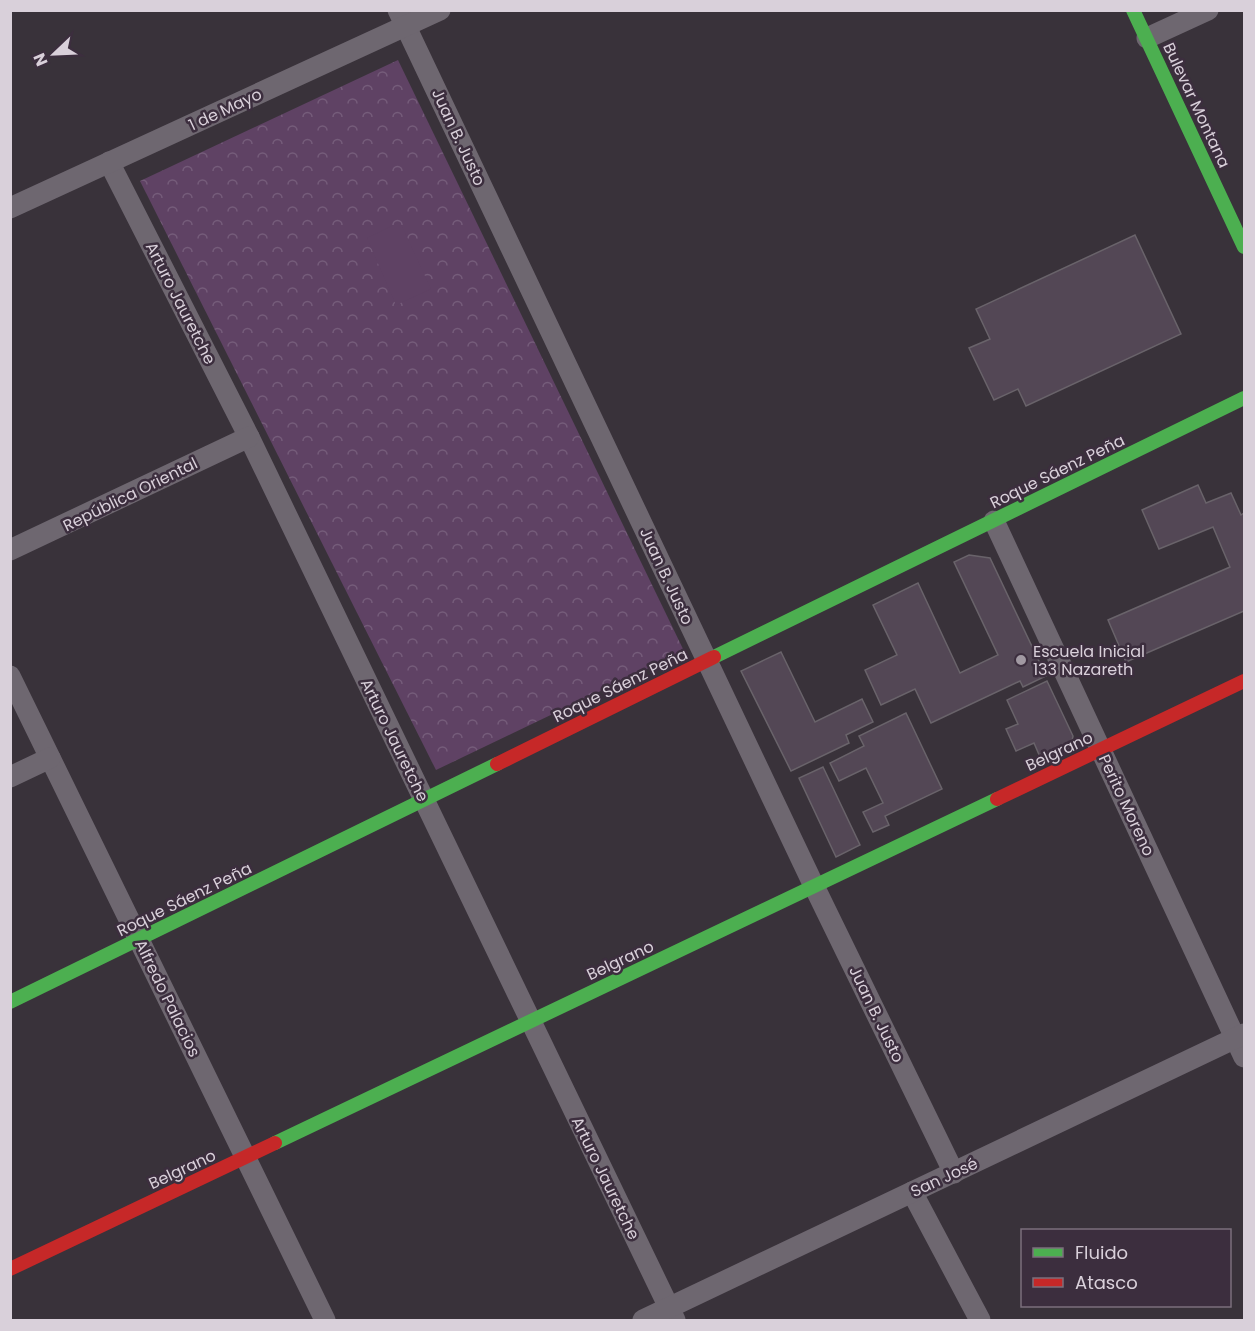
<svg xmlns="http://www.w3.org/2000/svg" width="1255" height="1331" font-family="Poppins,sans-serif">
	<style>
		.park { fill: url(#park-crowns) }
		.garden { fill: #5f4264 }
		.building { fill: #534755; stroke: #69636a; stroke-width: 1.5 }
		.lines { fill: none; stroke-linecap: round; stroke-linejoin: round }
		.street { stroke: #6e6770; stroke-width: 21 }
		.fast { stroke: #4caf50; stroke-width: 14 }
		.jam { stroke: #c62828; stroke-width: 14 }
		.poi-dot { fill: #a199a2; stroke: #3c2e3e; stroke-width: 2 }
		.labels { text-anchor: middle; stroke-width: 5; stroke-linejoin: round; paint-order: stroke }
		.street-label { font-size: 16px; fill: #d9d0da; stroke: #3c2e3e }
		.poi-label { font-size: 16px; fill: #d9d0da; stroke: #3c2e3e; text-anchor: start }
	</style>
	<defs>
		<pattern id="park-crowns" width="20" height="18" patternUnits="userSpaceOnUse" patternTransform="scale(1.5)"><rect width="20" height="18" fill="#5f4264"/><path d="M2 6a3 3 0 1 1 6 0M12 15a3 3 0 1 1 6 0" fill="none" stroke="#755c7a"/></pattern>
	</defs>
	<rect width="100%" height="100%" fill="#39323a"/>
	<path class="park" d="M398,60L684,651L436,770L140,181Z"/>
	<path class="garden" d="M400,222L431,289L396,305L367,238Z"/>
	<g class="building">
		<path d="M1135,235L1181,334L1026,406L1018,389L994,400L969,348L990,339L976,309Z"/>
		<path d="M1198,485L1206,503L1231,493L1241,515L1244,513V611L1126,662L1108,620L1230,567L1213,527L1159,549L1142,510Z"/>
		<path d="M969,555L990,558L1046,676L1023,687L1020,681L931,723L915,689L881,705L865,670L897,655L873,605L918,583L960,673L998,655L954,562Z"/>
		<path d="M781,652L815,722L862,699L873,722L846,735L849,743L791,771L741,671Z"/>
		<path d="M1047,681L1073,736L1070,751L1043,764L1034,743L1016,751L1006,729L1018,724L1007,700Z"/>
		<path d="M906,713L942,789L885,816L889,825L873,832L863,812L883,803L866,768L839,781L830,763L864,746L859,736Z"/>
		<path d="M823,767L860,845L836,857L799,778Z"/>
	</g>
	<g class="lines">
		<g class="street">
			<path d="M398,10L814,886L954,1173"/>
			<path d="M1147,38L1208,10"/>
			<path d="M109,162L249,437L675,1320"/>
			<path d="M10,208L440,10"/>
			<path d="M994,521L1244,1057"/>
			<path d="M10,550L249,437"/>
			<path d="M10,676L325,1320"/>
			<path d="M10,777L50,758"/>
			<path d="M912,1192L980,1320"/>
			<path d="M643,1320L1244,1034"/>
		</g>
		<g class="fast">
			<path d="M1133,10L1244,247"/>
			<path d="M714,657L1244,398"/>
			<path d="M10,1002L497,764"/>
			<path d="M275,1143L997,799"/>
		</g>
		<g class="jam">
			<path d="M497,764L714,657"/>
			<path d="M997,799L1244,681"/>
			<path d="M10,1269L275,1143"/>
		</g>
	</g>
	<circle class="poi-dot" cx="1021" cy="660" r="6"/>
	<g class="labels">
		<g class="street-label">
			<text transform="translate(1197 105) rotate(65)" y="6">Bulevar Montana</text>
			<text transform="translate(225 109) rotate(-25)" y="6">1 de Mayo</text>
			<text transform="translate(459 137) rotate(65)" y="6">Juan B. Justo</text>
			<text transform="translate(181 303) rotate(63)" y="6">Arturo Jauretche</text>
			<text transform="translate(1057 471) rotate(-26)" y="6">Roque Sáenz Peña</text>
			<text transform="translate(130 494) rotate(-26)" y="6">República Oriental</text>
			<text transform="translate(667 576) rotate(65)" y="6">Juan B. Justo</text>
			<text transform="translate(620 685) rotate(-26)" y="6">Roque Sáenz Peña</text>
			<text transform="translate(395 740) rotate(64)" y="6">Arturo Jauretche</text>
			<text transform="translate(1059 751) rotate(-25)" y="6">Belgrano</text>
			<text transform="translate(1127 805) rotate(65)" y="6">Perito Moreno</text>
			<text transform="translate(184 899) rotate(-26)" y="6">Roque Sáenz Peña</text>
			<text transform="translate(620 960) rotate(-25)" y="6">Belgrano</text>
			<text transform="translate(168 998) rotate(64)" y="6">Alfredo Palacios</text>
			<text transform="translate(877 1014) rotate(64)" y="6">Juan B. Justo</text>
			<text transform="translate(182 1169) rotate(-25)" y="6">Belgrano</text>
			<text transform="translate(944 1177) rotate(-25)" y="6">San José</text>
			<text transform="translate(606 1178) rotate(64)" y="6">Arturo Jauretche</text>
		</g>
		<g class="poi-label">
			<text x="1033" y="657">Escuela Inicial<tspan x="1033" dy="18">133 Nazareth</tspan></text>
		</g>
	</g>
	<rect width="1255" height="1331" fill="none" stroke="#d9d0da" stroke-width="24"/>
	<rect x="1021" y="1229" width="210" height="78" fill="#3c2e3e" stroke="#7b6f7c" stroke-width="1.5"/>
	<rect x="1033" y="1248" width="30" height="9" fill="#4caf50" stroke="#7b6f7c" stroke-width="1.5"/>
	<text x="1075" y="1259" font-size="18" fill="#d9d0da">Fluido</text>
	<rect x="1033" y="1278" width="30" height="9" fill="#c62828" stroke="#7b6f7c" stroke-width="1.5"/>
	<text x="1075" y="1289" font-size="18" fill="#d9d0da">Atasco</text>
	<g transform="translate(54 54) rotate(247)" stroke="#3c2e3e" stroke-width="4.5" paint-order="stroke">
	<path d="M0-4.5L10 22L0 15L-10 22Z" fill="#d9d0da"/>
	<text y="-9" font-size="16" font-weight="bold" text-anchor="middle" fill="#d9d0da">N</text>
	</g>
</svg>
